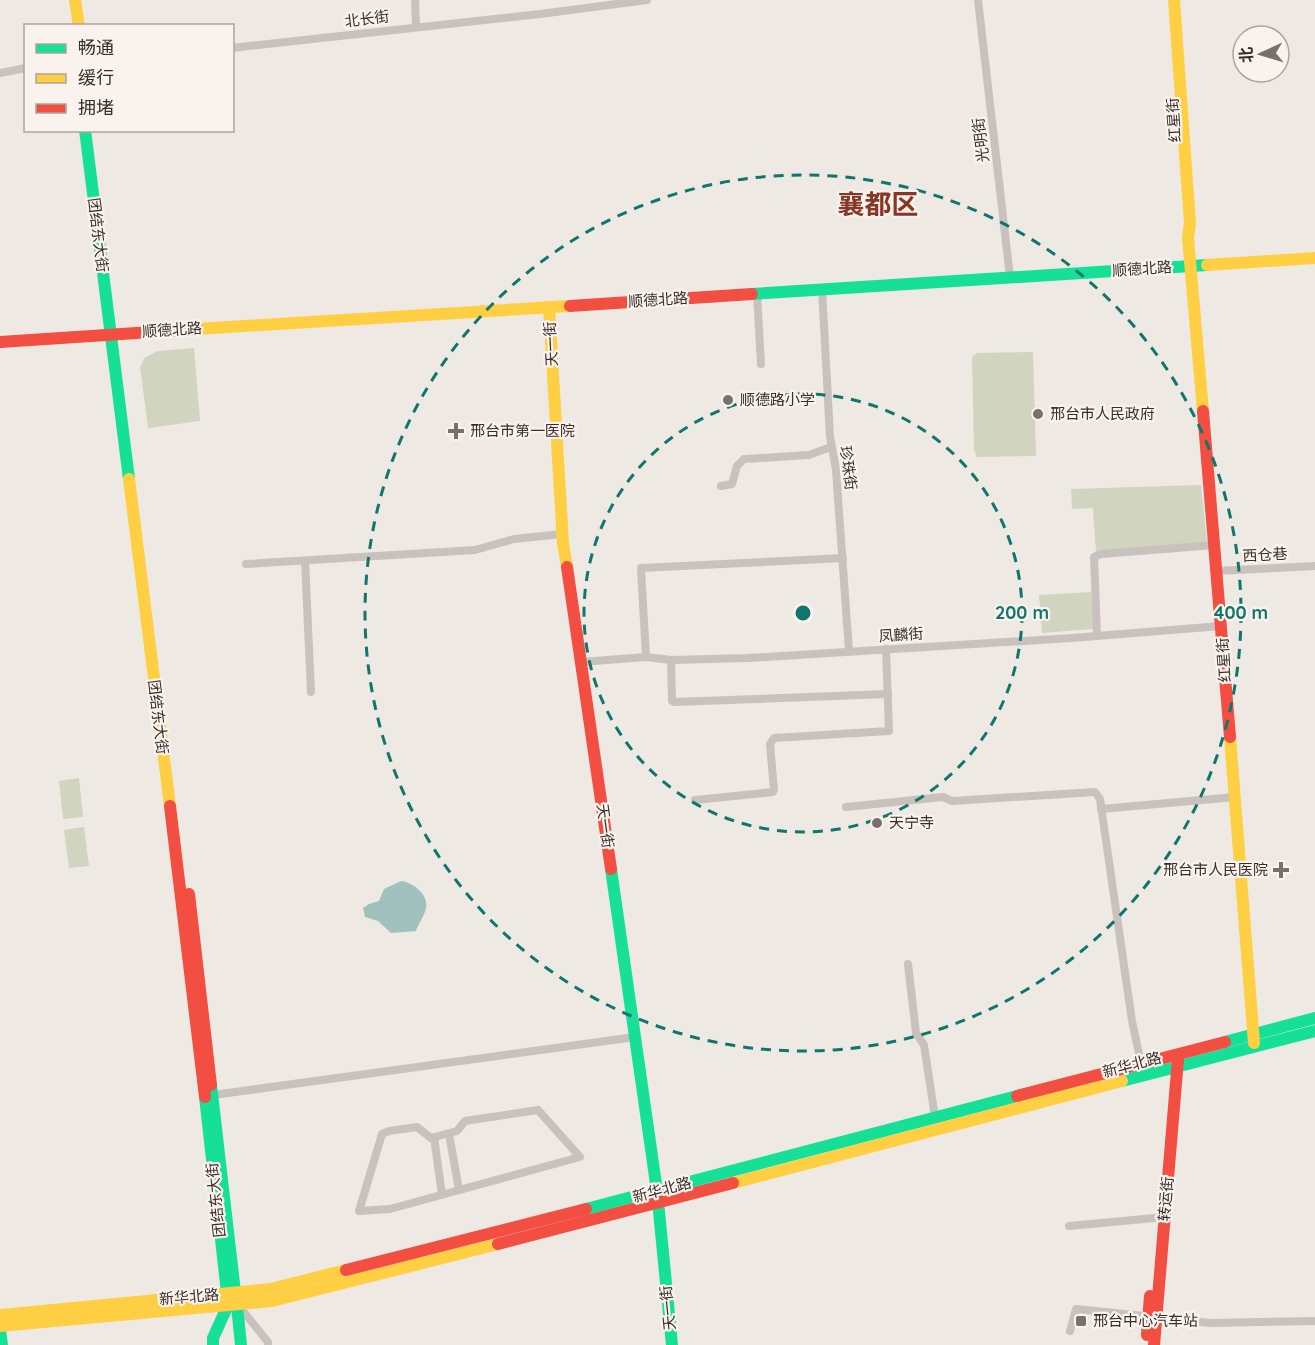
<svg xmlns="http://www.w3.org/2000/svg" width="1315" height="1345" font-family="Quicksand,'Noto Sans SC',sans-serif">
	<style>
		.green { fill: #d1d4bf }
		.water { fill: #a1c1bf }
		.lines { fill: none; stroke-linecap: round; stroke-linejoin: round }
		.street { stroke: #c8c1bd; stroke-width: 8 }
		.fast { stroke: #16e098; stroke-width: 12 }
		.slow { stroke: #ffcf43; stroke-width: 12 }
		.jam { stroke: #f24e42; stroke-width: 12 }
		.ring { fill: none; stroke: #0f766e; stroke-width: 3; stroke-dasharray: 10 8 }
		.poi-dot { fill: #796f6c; stroke: #faf3ed; stroke-width: 2 }
		.labels { text-anchor: middle; stroke-width: 4.5; stroke-linejoin: round; paint-order: stroke }
		.street-label { font-size: 15px; fill: #392e2b; stroke: #faf3ed }
		.poi-label { font-size: 15px; fill: #392e2b; stroke: #faf3ed; text-anchor: start }
		.town-label { font-size: 27px; font-weight: bold; fill: #873725; stroke: #faf3ed }
		.centre { fill: #0f766e; stroke: #faf3ed; stroke-width: 3 }
		.ring-label { font-size: 18px; text-anchor: middle; font-weight: bold; fill: #0f766e; stroke: #faf3ed; stroke-width: 4.5; stroke-linejoin: round; paint-order: stroke }
	</style>
	<rect width="100%" height="100%" fill="#efe9e4"/>
	<g class="green">
		<path d="M194,348L200,421L148,428L141,374L140,368L144,358L158,351Z"/>
		<path d="M1033,352L1036,456L977,457L974,450L972,357L977,353Z"/>
		<path d="M1201,485L1207,543L1096,552L1093,508L1072,509L1071,489Z"/>
		<path d="M1091,592L1093,629L1042,633L1039,595Z"/>
		<path d="M79,778L83,817L63,819L59,781Z"/>
		<path d="M84,827L89,866L69,868L64,830Z"/>
	</g>
	<path class="water" d="M401,881C412,882 429,894 426,908C425,915 418,924 416,931L391,933L378,921L365,917L363,908L369,904L379,901L384,889Z"/>
	<g class="lines">
		<g class="street">
			<path d="M415,0L416,27"/>
			<path d="M978,0L1010,277"/>
			<path d="M232,48L540,14L647,0"/>
			<path d="M0,73L26,68"/>
			<path d="M822,289L830,436L836,470L849,651"/>
			<path d="M757,294L761,364"/>
			<path d="M721,486L732,484L737,466L744,459L809,455L831,447"/>
			<path d="M305,561L311,692"/>
			<path d="M246,564L475,550L514,539L562,534"/>
			<path d="M1217,571L1315,566"/>
			<path d="M1097,636L1094,557L1101,554L1215,545"/>
			<path d="M646,657L641,568L843,558"/>
			<path d="M671,660L672,701L674,702L888,694"/>
			<path d="M581,662L646,657L671,660L748,658L1072,638L1221,626"/>
			<path d="M695,800L773,792L774,790L770,744L774,738L889,731L886,649"/>
			<path d="M846,807L943,797L952,801L1095,792L1100,799L1132,1021L1141,1063"/>
			<path d="M1101,809L1235,797"/>
			<path d="M908,964L916,1033L924,1045L935,1117"/>
			<path d="M213,1095L635,1037"/>
			<path d="M538,1110L580,1157L390,1209L359,1211L382,1134L389,1131L417,1127L431,1138L457,1131L465,1121Z"/>
			<path d="M449,1134L459,1190"/>
			<path d="M434,1137L442,1195"/>
			<path d="M1069,1226L1165,1217"/>
			<path d="M238,1305L268,1342V1345"/>
			<path d="M1070,1331L1076,1309L1211,1323L1315,1321"/>
		</g>
		<g class="fast">
			<path d="M85,130L129,479"/>
			<path d="M752,294L1207,265"/>
			<path d="M611,869L657,1191L672,1345"/>
			<path d="M1225,1042L1315,1018"/>
			<path d="M1122,1081L1315,1031"/>
			<path d="M211,1085L235,1292"/>
			<path d="M205,1097L227,1293"/>
			<path d="M586,1209L1017,1096"/>
			<path d="M236,1296L241,1345"/>
			<path d="M0,1330L2,1345"/>
			<path d="M213,1345V1338L228,1305"/>
		</g>
		<g class="slow">
			<path d="M75,0L79,26"/>
			<path d="M1174,0L1190,223L1188,238L1203,411"/>
			<path d="M1207,265L1315,258"/>
			<path d="M549,307L563,543L567,567"/>
			<path d="M197,329L570,306"/>
			<path d="M129,479L170,806"/>
			<path d="M1230,737L1254,1043"/>
			<path d="M733,1183L1122,1081"/>
			<path d="M0,1315L271,1289L346,1270"/>
			<path d="M0,1326L272,1301L498,1244"/>
		</g>
		<g class="jam">
			<path d="M570,306L752,294"/>
			<path d="M0,342L197,329"/>
			<path d="M1203,411L1230,737"/>
			<path d="M567,567L611,869"/>
			<path d="M170,806L205,1097"/>
			<path d="M189,894L211,1085"/>
			<path d="M1017,1096L1225,1042"/>
			<path d="M498,1244L733,1183"/>
			<path d="M346,1270L586,1209"/>
			<path d="M1147,1335L1150,1296"/>
			<path d="M1154,1345L1178,1059"/>
		</g>
	</g>
	<g class="ring">
		<circle cx="803" cy="613" r="219"/>
		<circle cx="803" cy="613" r="438"/>
	</g>
	<g class="poi-dot">
		<circle cx="728" cy="400" r="6"/>
		<circle cx="1038" cy="414" r="6"/>
		<path d="M453 422h6v6h6v6h-6v6h-6v-6h-6v-6h6z"/>
		<circle cx="877" cy="823" r="6"/>
		<path d="M1278 861h6v6h6v6h-6v6h-6v-6h-6v-6h6z"/>
		<rect x="1075" y="1315" width="12" height="12" rx="3"/>
	</g>
	<g class="labels">
		<g class="street-label">
			<text transform="translate(367 19) rotate(-7)" y="5">北长街</text>
			<text transform="translate(1174 120) rotate(-94)" y="5">红星街</text>
			<text transform="translate(981 140) rotate(-97)" y="5">光明街</text>
			<text transform="translate(98 235) rotate(83)" y="5">团结东大街</text>
			<text transform="translate(1142 269) rotate(-4)" y="5">顺德北路</text>
			<text transform="translate(658 300) rotate(-4)" y="5">顺德北路</text>
			<text transform="translate(172 330) rotate(-4)" y="5">顺德北路</text>
			<text transform="translate(551 344) rotate(-93)" y="5">天一街</text>
			<text transform="translate(848 468) rotate(82)" y="5">珍珠街</text>
			<text transform="translate(1265 555) rotate(-3)" y="5">西仓巷</text>
			<text transform="translate(901 635) rotate(-4)" y="5">凤麟街</text>
			<text transform="translate(1224 660) rotate(-94)" y="5">红星街</text>
			<text transform="translate(158 717) rotate(83)" y="5">团结东大街</text>
			<text transform="translate(605 826) rotate(82)" y="5">天一街</text>
			<text transform="translate(1132 1065) rotate(-15)" y="5">新华北路</text>
			<text transform="translate(662 1190) rotate(-15)" y="5">新华北路</text>
			<text transform="translate(1166 1199) rotate(-85)" y="5">转运街</text>
			<text transform="translate(216 1200) rotate(-96)" y="5">团结东大街</text>
			<text transform="translate(189 1297) rotate(-5)" y="5">新华北路</text>
			<text transform="translate(668 1308) rotate(-96)" y="5">天一街</text>
		</g>
		<g class="poi-label">
			<text x="740" y="405">顺德路小学</text>
			<text x="1050" y="419">邢台市人民政府</text>
			<text x="470" y="436">邢台市第一医院</text>
			<text x="889" y="828">天宁寺</text>
			<text x="1268" y="875" text-anchor="end">邢台市人民医院</text>
			<text x="1093" y="1326">邢台中心汽车站</text>
		</g>
		<g class="town-label">
			<text x="878" y="214">襄都区</text>
		</g>
	</g>
	<circle cx="803" cy="613" r="9" class="centre"/>
	<g class="ring-label">
		<text x="1022" y="619">200 m</text>
		<text x="1241" y="619">400 m</text>
	</g>
	<rect x="24" y="24" width="210" height="108" fill="#faf3ed" stroke="#ada49f" stroke-width="1.5"/>
	<rect x="36" y="44" width="30" height="9" fill="#16e098" stroke="#ada49f" stroke-width="1.5"/>
	<text x="78" y="54" font-size="18" fill="#392e2b">畅通</text>
	<rect x="36" y="74" width="30" height="9" fill="#ffcf43" stroke="#ada49f" stroke-width="1.5"/>
	<text x="78" y="84" font-size="18" fill="#392e2b">缓行</text>
	<rect x="36" y="104" width="30" height="9" fill="#f24e42" stroke="#ada49f" stroke-width="1.5"/>
	<text x="78" y="114" font-size="18" fill="#392e2b">拥堵</text>
	<g transform="translate(1261 54) rotate(266)"><circle r="28" fill="#faf3ed" stroke="#ada49f" stroke-width="1.5"/>
	<path d="M0-4.5L10 22L0 15L-10 22Z" fill="#796f6c"/>
	<text y="-9" font-size="16" font-weight="bold" text-anchor="middle" fill="#392e2b">北</text>
	</g>
</svg>
